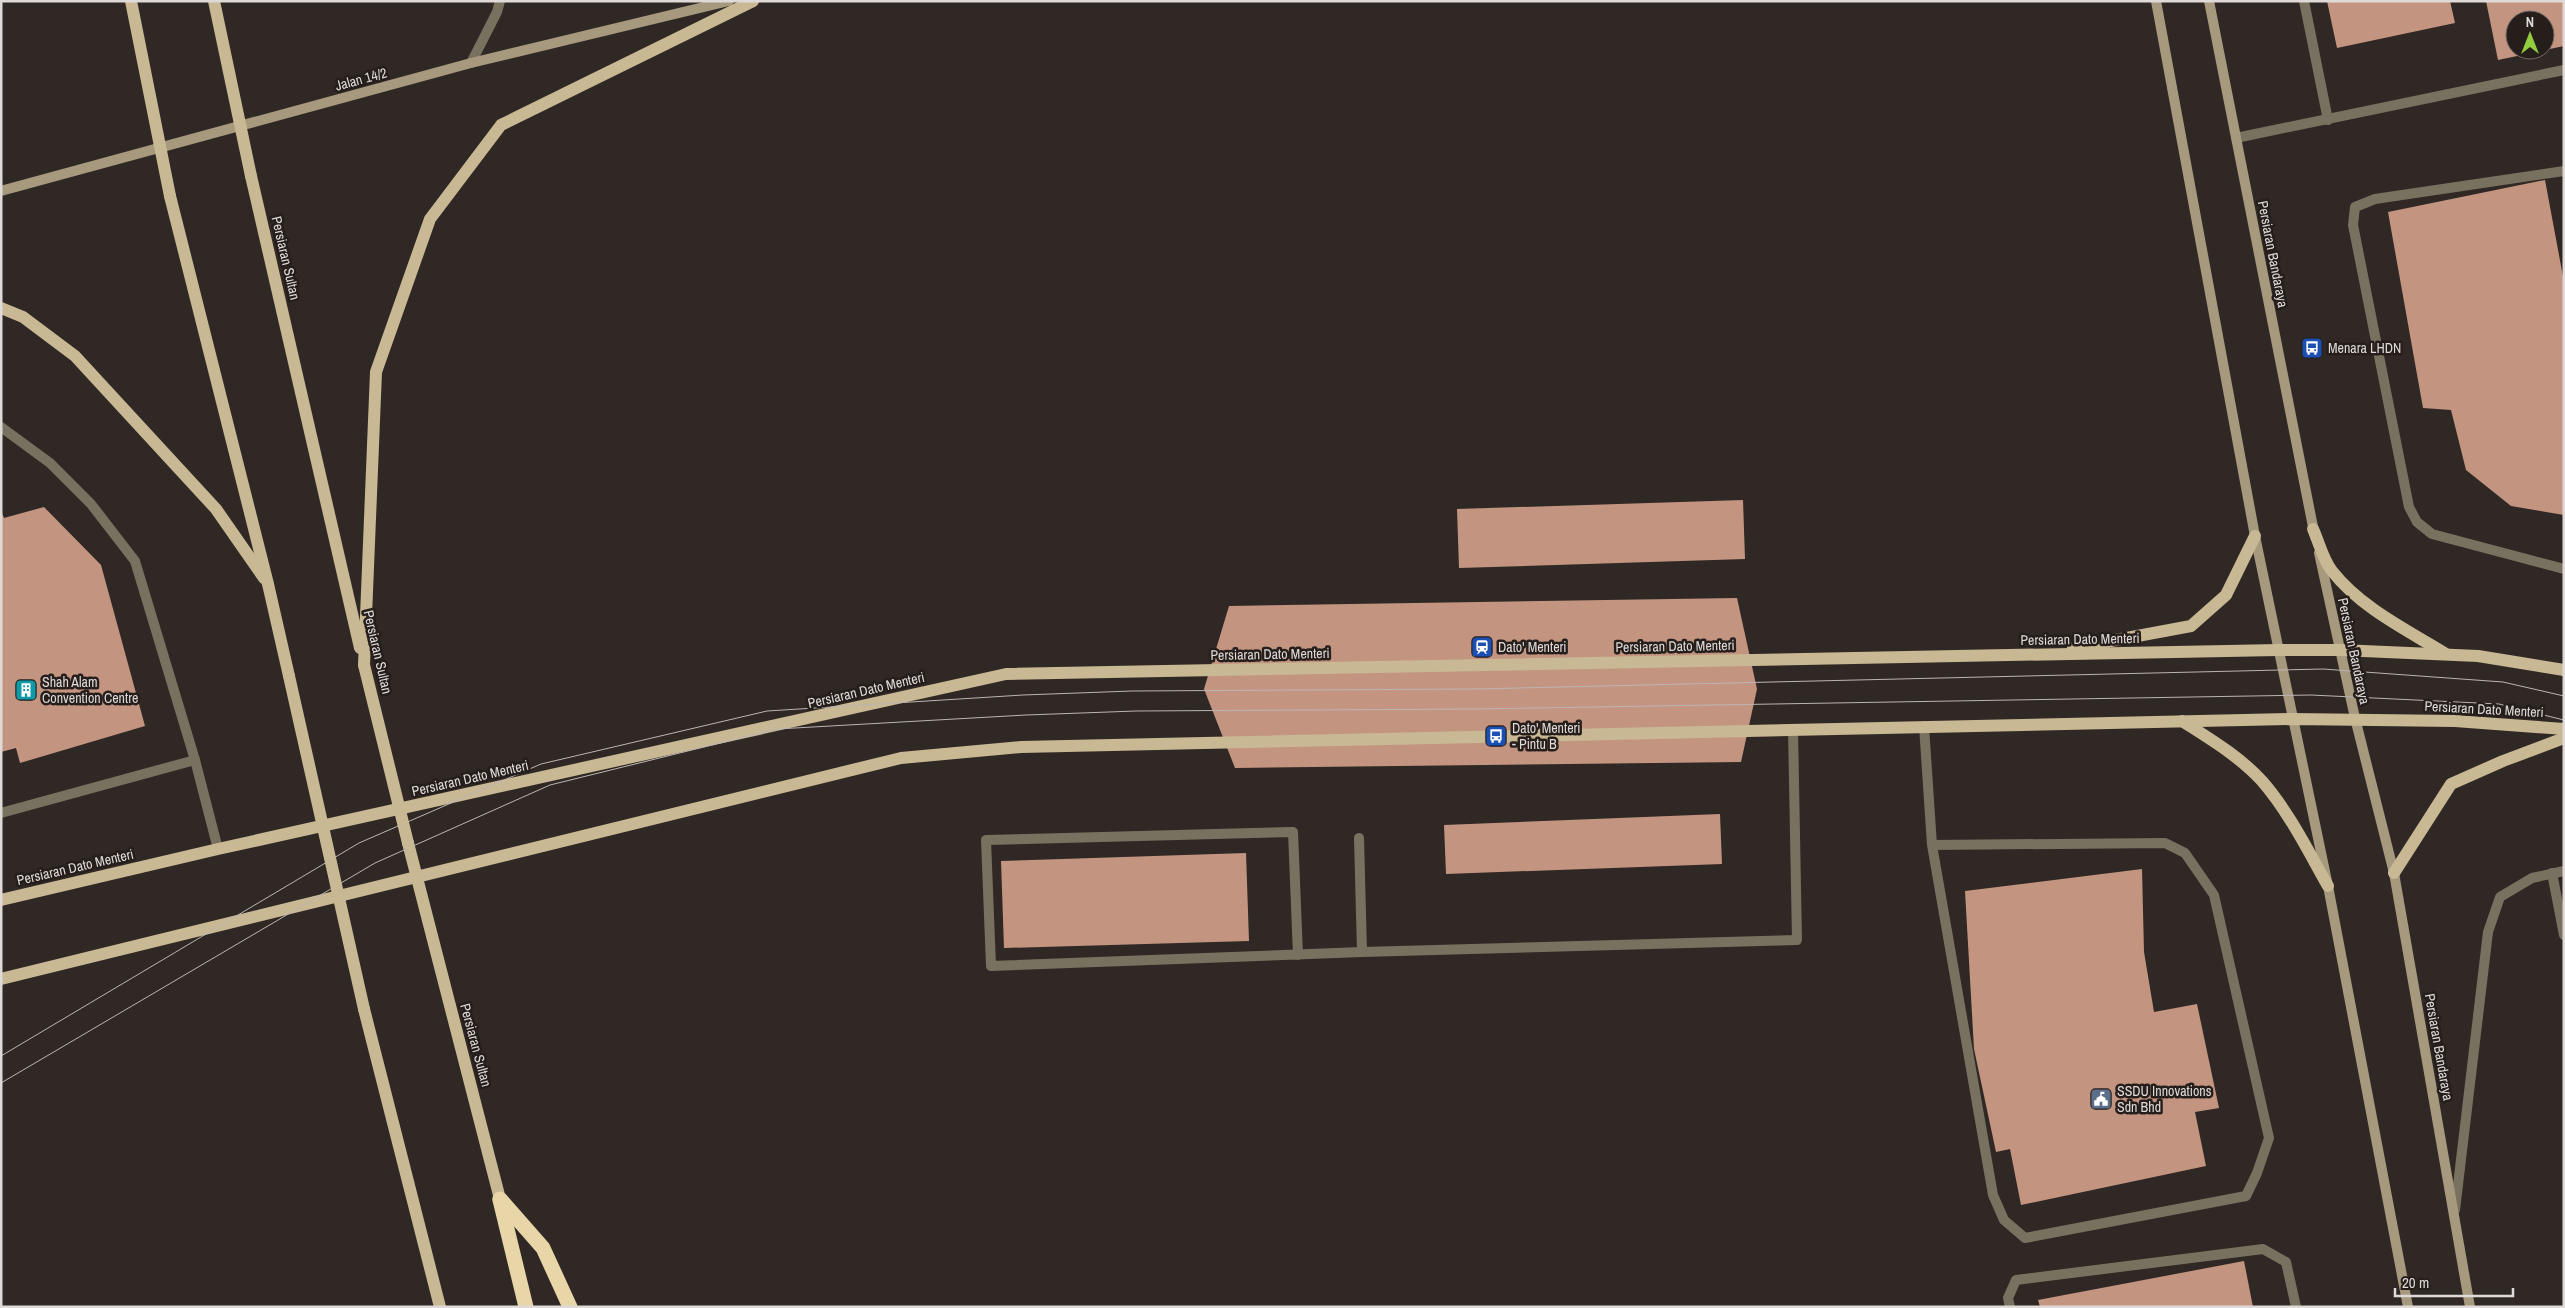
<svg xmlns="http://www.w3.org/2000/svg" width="2565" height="1308" font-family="'Archivo Narrow',sans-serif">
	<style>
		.building { fill: #c39581 }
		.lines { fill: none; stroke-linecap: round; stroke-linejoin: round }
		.service { stroke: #79715f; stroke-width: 10 }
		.secondary { stroke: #a6997d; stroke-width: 10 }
		.primary { stroke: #c8b893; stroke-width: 12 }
		.motorway { stroke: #e8d5a8; stroke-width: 15 }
		.tram { stroke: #bbb5b3; stroke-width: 1 }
		.primary-bridge { stroke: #c8b893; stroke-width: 12 }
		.labels { text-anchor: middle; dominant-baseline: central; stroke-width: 5; stroke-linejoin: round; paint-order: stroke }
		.street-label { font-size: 14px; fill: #dfdad8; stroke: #261e1b }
		.poi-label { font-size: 14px; fill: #dfdad8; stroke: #261e1b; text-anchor: start }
	</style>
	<rect width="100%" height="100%" fill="#302824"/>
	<!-- building -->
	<g class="building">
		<path d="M2327 1H2450L2455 23 2337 48Z"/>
		<path d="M2486 1H2564V46L2545 50V20H2515V50L2541 51 2498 60Z"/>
		<path d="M2545 180 2564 282V515L2511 506 2466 470 2451 410 2423 408 2388 212Z"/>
		<path d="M1743 500 1745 559 1459 568 1457 509Z"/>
		<path d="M44 507 101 565 145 726 20 763 16 748 1 752V511L4 518Z"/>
		<path d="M1737 598 1757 689 1741 762 1235 768 1204 689 1229 606Z"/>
		<path d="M1720 814 1722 864 1446 874 1444 825Z"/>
		<path d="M1246 853 1249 941 1004 948 1001 861Z"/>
		<path d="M2142 869 2144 952 2154 1012 2197 1004 2219 1108 2195 1112 2206 1166 2021 1205 2010 1149 1996 1152 1974 1049 1965 891Z"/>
		<path d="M2244 1261 2253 1307H2040L2038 1300Z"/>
	</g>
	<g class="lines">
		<!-- service -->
		<g class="service">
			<path d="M2304 1 2328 120"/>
			<path d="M471 63 497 12 500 1"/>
			<path d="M2236 138 2564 70"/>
			<path d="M2564 171 2375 199 2355 207 2353 225 2409 507 2417 522 2432 534 2564 569"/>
			<path d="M1 427 50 463 91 504 135 561 195 760 218 849"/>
			<path d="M1924 726 1932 845 1993 1195 2004 1220 2025 1238 2246 1196 2257 1173 2269 1138 2214 895 2185 853 2165 843 1932 845"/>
			<path d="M1 813 195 760"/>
			<path d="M1359 838 1362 952 1797 940 1793 729"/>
			<path d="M2552 873 2564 935"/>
			<path d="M1298 955 1293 832 986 840 991 966 1362 952"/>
			<path d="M2455 1210 2488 932 2500 897 2532 878 2564 871"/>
			<path d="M2010 1307 2008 1298 2016 1280 2263 1249 2286 1262 2296 1307"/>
		</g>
		<!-- secondary -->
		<g class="secondary">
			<path d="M2156 1 2255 536 2328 886 2408 1307"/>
			<path d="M2209 1 2315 537"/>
			<path d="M1 191 471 63 729 1"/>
			<path d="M2319 553 2355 718 2394 873 2470 1307"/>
		</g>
		<!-- primary -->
		<g class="primary">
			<path d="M251 176 360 648"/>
			<path d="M170 196 268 584 289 676"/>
			<path d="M1 308 23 317 75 356 216 509 264 578"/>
			<path d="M2313 529C2319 542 2323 560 2332 571 2361 608 2407 630 2446 654"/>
			<path d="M2073 648 2191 626 2226 595 2255 536"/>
			<path d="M364 665 376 372 430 219 501 125 753 1"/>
			<path d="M2182 721C2210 739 2239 756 2262 781 2289 812 2308 851 2328 886"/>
			<path d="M408 843 500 1199"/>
			<path d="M2394 873 2451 784 2503 761 2564 738"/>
			<path d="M1 900 218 849 1006 674 2278 650H2340L2478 656 2564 670"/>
			<path d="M1 979 901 758 1021 747 2292 719 2455 721 2564 729"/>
			<path d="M364 1009 440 1307"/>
		</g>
		<!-- motorway -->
		<g class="motorway">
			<path d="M500 1199 543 1248 570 1307"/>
			<path d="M500 1200 526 1307"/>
		</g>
		<!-- tram -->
		<g class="tram">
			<path d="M1 1056 359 843 541 764 767 711 1023 695 1132 691 1475 689 2323 669 2503 682 2564 696"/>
			<path d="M1 1083 375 863 550 785 777 729 1026 715 1136 711 1475 709 2311 695 2499 704 2564 720"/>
		</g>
		<!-- primary-bridge -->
		<g class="primary-bridge">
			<path d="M131 1 170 196"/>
			<path d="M214 1 251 176"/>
			<path d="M364 665 408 843"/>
			<path d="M289 676 364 1009"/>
		</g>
	</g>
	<!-- icons -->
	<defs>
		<g id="bus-square" transform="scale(1.125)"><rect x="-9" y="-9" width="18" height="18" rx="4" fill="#1a4fb4" stroke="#261e1b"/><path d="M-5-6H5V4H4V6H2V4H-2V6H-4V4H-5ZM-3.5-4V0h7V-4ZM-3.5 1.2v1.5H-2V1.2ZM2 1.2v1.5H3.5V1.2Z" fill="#fff"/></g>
		<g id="station-square" transform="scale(1.125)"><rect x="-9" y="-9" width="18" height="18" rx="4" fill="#1a4fb4" stroke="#261e1b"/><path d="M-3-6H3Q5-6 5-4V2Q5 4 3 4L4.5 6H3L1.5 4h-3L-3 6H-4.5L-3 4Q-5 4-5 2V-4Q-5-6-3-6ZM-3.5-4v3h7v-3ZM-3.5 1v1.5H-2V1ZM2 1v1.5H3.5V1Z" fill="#fff"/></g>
		<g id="building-square" transform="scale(1.125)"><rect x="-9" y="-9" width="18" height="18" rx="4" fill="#0f9aa8" stroke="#261e1b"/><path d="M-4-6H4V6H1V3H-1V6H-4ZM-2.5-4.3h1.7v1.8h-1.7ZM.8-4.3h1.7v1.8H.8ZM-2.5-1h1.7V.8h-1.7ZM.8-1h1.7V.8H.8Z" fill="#fff"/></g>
		<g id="civic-square" transform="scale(1.125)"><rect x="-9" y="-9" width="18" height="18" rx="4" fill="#5c6f8a" stroke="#261e1b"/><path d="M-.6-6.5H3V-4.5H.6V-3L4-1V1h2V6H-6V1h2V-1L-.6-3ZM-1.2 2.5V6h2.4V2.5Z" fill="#fff"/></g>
	</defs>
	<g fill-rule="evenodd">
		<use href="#bus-square" x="2312" y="348"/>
		<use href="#station-square" x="1482" y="647"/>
		<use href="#building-square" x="26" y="690"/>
		<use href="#bus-square" x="1496" y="736"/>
		<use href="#civic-square" x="2101" y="1099"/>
	</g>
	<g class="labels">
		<!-- street labels -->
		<g class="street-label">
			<text transform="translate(361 79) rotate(-15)">Jalan 14/2</text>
			<text transform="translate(2273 254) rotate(79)">Persiaran Bandaraya</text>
			<text transform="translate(286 258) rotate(77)">Persiaran Sultan</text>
			<text transform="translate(2080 639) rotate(-1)">Persiaran Dato Menteri</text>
			<text transform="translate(1675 646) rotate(-1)">Persiaran Dato Menteri</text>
			<text transform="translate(2354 651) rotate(78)">Persiaran Bandaraya</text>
			<text transform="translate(378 652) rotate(77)">Persiaran Sultan</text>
			<text transform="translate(1270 654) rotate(-1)">Persiaran Dato Menteri</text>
			<text transform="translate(866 690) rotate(-13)">Persiaran Dato Menteri</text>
			<text transform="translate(2484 709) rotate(3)">Persiaran Dato Menteri</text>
			<text transform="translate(470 778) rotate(-13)">Persiaran Dato Menteri</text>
			<text transform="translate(75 867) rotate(-13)">Persiaran Dato Menteri</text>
			<text transform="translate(476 1045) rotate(75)">Persiaran Sultan</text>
			<text transform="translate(2439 1047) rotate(80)">Persiaran Bandaraya</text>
		</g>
		<!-- poi labels -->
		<g class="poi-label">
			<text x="2328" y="348">Menara LHDN</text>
			<text x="1498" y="647">Dato' Menteri</text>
			<text x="42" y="682">Shah Alam<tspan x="42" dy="16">Convention Centre</tspan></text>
			<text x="1512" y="728">Dato' Menteri<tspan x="1512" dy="16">- Pintu B</tspan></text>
			<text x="2117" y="1091">SSDU Innovations<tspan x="2117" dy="16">Sdn Bhd</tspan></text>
		</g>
	</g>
	<!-- border -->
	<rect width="2565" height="1308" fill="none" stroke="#dfdad8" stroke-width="5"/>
	<!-- north arrow -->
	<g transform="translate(2530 35)"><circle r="24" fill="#261e1b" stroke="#706967"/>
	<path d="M0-4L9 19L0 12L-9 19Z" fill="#91cd3f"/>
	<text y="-8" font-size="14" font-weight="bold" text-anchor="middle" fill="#dfdad8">N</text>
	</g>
	<!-- scale -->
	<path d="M2395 1288v8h118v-8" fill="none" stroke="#dfdad8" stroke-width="2.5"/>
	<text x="2402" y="1288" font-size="15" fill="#dfdad8" stroke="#261e1b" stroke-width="4" paint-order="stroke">20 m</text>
</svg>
